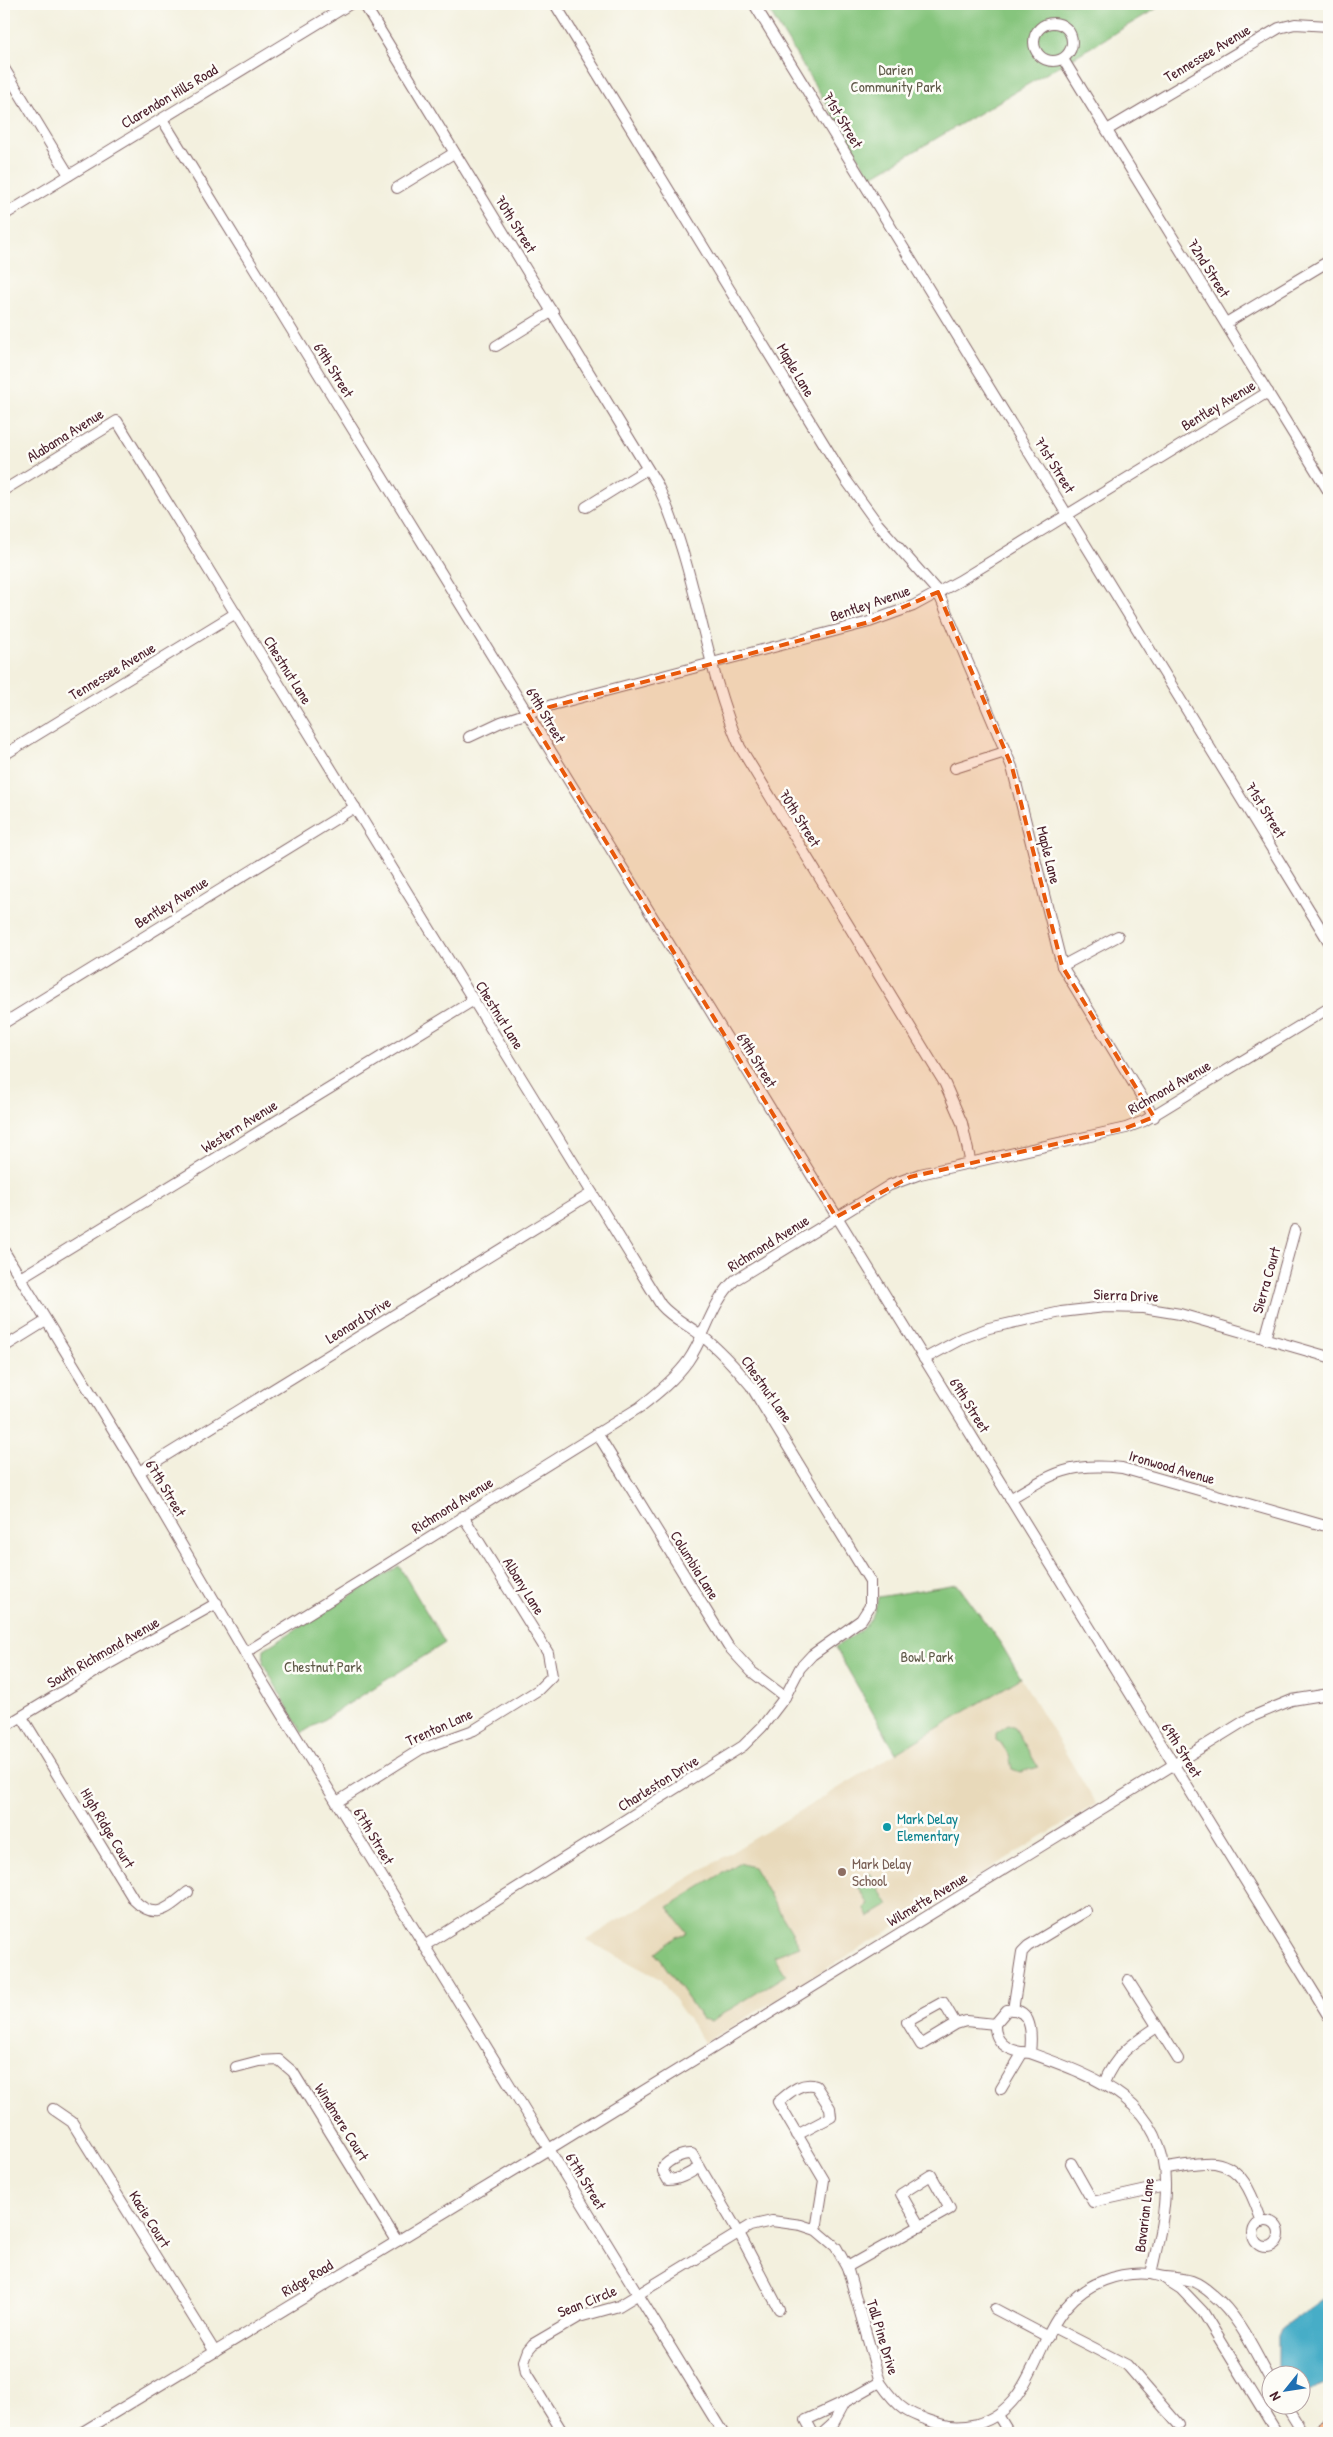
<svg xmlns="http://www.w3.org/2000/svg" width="1333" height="2437" font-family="'Patrick Hand',sans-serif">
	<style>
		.built { fill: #e8d9ba }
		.green { fill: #86c57d; stroke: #687254 }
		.water { fill: #47adc7; stroke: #486679 }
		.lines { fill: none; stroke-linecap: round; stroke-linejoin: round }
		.minor-casing { stroke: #85686a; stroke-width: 12 }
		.major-casing { stroke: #85686a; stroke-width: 16 }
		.minor { stroke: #fff; stroke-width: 10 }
		.major { stroke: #fbbb8c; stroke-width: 14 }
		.marked { fill: #e8590c; fill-opacity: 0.2; stroke: #e8590c; stroke-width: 4; stroke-dasharray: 10 6; stroke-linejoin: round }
		.culture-dot { fill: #0f9aa8; stroke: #fdfcf7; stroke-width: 2 }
		.education-dot { fill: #8d6e63; stroke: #fdfcf7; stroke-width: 2 }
		.labels { text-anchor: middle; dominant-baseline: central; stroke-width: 5; stroke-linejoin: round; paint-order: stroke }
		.street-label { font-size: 15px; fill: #4a1f2b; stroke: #fdfcf7 }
		.park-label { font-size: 15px; fill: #5f5948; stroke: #fdfcf7 }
		.culture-label { font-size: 15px; fill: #0d838f; stroke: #fdfcf7; text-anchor: start }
		.education-label { font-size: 15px; fill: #785e54; stroke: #fdfcf7; text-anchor: start }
	</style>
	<rect width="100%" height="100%" fill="#fdfcf7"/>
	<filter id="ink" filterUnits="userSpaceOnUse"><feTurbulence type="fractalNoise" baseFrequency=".02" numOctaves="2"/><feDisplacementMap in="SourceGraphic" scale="10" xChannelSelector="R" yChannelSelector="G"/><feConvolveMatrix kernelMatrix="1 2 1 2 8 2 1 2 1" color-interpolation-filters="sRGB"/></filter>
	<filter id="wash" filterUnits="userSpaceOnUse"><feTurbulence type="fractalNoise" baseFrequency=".0096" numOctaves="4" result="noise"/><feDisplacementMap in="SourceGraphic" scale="20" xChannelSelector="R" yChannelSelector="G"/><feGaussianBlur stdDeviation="1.12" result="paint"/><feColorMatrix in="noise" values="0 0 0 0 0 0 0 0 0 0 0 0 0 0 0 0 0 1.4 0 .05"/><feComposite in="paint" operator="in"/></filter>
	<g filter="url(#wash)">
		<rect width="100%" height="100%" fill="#f3f0de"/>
		<!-- built -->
		<path class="built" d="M1021 1678 1096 1804 705 2043 660 1979 586 1940Z"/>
		<!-- green -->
		<g class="green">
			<path d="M765 4H1164L871 177Z"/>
			<path d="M399 1566 445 1643 302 1733 263 1663 264 1649Z"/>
			<path d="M957 1584 1001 1644 1021 1678 896 1753 835 1647C859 1632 873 1627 878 1597Z"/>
			<path d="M1008 1725 1015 1728 1038 1767 1020 1772 1012 1769 1009 1755 1002 1745 996 1740V1733Z"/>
			<path d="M739 1863 753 1867 800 1946 774 1956 786 1975 711 2021 702 2019 656 1953 676 1937 687 1933 668 1907Z"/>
			<path d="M870 1873 889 1905 869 1917 864 1908 869 1905 855 1882Z"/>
		</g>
		<!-- water -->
		<path class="water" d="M1329 2294V2380L1312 2390 1301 2394 1300 2374H1278V2336L1281 2329Z"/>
	</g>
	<g filter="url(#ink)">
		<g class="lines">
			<!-- minor casing -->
			<g class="minor-casing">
				<g id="minor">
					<path d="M364 4 657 484C697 567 703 663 740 747L945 1084 962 1123 971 1164"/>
					<path d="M555 4 846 480 877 523 938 592 1012 767 1062 966 1154 1117"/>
					<path d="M754 4 1329 942"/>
					<circle cx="1053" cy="42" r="19"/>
					<path d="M1063 59 1329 492"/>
					<path d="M4 68 69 175"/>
					<path d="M162 119 1329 2017"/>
					<path d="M1107 130 1279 28 1295 24 1329 26"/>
					<path d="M397 188 454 153"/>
					<path d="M4 215 350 4"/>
					<path d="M1226 323 1329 261"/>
					<path d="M496 346 553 311"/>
					<path d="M4 490 117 421 661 1305C672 1318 688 1325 702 1336 720 1350 736 1368 751 1386L870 1581V1606L861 1620 812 1655 800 1668 785 1697 762 1727 743 1746 424 1946"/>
					<path d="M586 507 647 469"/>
					<path d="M469 737 501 722 552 705 869 622 913 606 959 581 1268 392"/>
					<path d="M4 755 236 613"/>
					<path d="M955 768 1005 752"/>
					<path d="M1062 966 1118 936"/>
					<path d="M4 1023 355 807"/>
					<path d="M4 1251 139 1472 245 1653 723 2433"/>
					<path d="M20 1278 474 1000"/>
					<path d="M1265 1339 1295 1230"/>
					<path d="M4 1347 46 1321"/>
					<path d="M924 1359 963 1338 989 1328 1061 1312 1105 1307 1143 1308 1180 1314 1329 1357"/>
					<path d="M597 1433 728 1646 752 1672 785 1697"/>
					<path d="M139 1472 592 1193"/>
					<path d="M1010 1499C1053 1473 1070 1462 1122 1468L1329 1527"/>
					<path d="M245 1653 640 1407C658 1393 675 1379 688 1361 706 1335 711 1303 735 1280L890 1185 920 1174 1126 1128 1144 1121 1329 1008"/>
					<path d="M22 1717 134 1900C156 1922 168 1908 188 1892"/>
					<path d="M4 1727 105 1666 217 1603"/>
					<path d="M337 1802 421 1749 474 1730 538 1690 552 1676 548 1653 463 1516"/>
					<path d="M1128 1980 1178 2059"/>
					<path d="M1013 2010 1022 1952 1028 1946 1086 1911"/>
					<path d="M956 2024 943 2002 907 2022 921 2045 956 2024 966 2021 995 2024"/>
					<path d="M1030 2053C1012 2052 994 2045 995 2024L1007 2010C1033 2007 1032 2035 1030 2053 1097 2077 1167 2102 1165 2187 1165 2216 1157 2246 1151 2274"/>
					<path d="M236 2067 259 2061 279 2060 293 2072 397 2241"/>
					<path d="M1104 2083C1115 2055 1133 2043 1157 2027"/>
					<path d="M1001 2089 1023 2052"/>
					<path d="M53 2109 72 2122 215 2352"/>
					<path d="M797 2135 831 2117 830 2108 816 2086C801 2081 789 2093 778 2102L824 2180 816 2230"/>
					<path d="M1071 2163 1093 2202 1165 2186"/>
					<path d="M700 2167C690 2173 680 2180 668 2180L663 2171V2167C669 2160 682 2153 692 2154L739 2233 779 2309"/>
					<path d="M1164 2168C1179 2167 1201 2161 1215 2163 1245 2168 1253 2198 1262 2222"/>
					<circle cx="1266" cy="2234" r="13"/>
					<path d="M847 2267 950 2209 931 2175 901 2194 920 2227"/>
					<path d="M1164 2278 1181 2289 1203 2312 1277 2433"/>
					<path d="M995 2309 1048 2337"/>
					<path d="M1053 2327 1127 2365 1178 2424"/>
					<path d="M1285 2404 1303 2433"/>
					<path d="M998 2415 1009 2433"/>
					<path d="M81 2433 549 2149 1251 1717 1292 1700 1329 1694"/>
					<path d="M563 2433 526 2373 524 2361 528 2350 533 2344 579 2317 619 2306 750 2226 772 2221 801 2225 816 2230 836 2247 847 2267 880 2382C899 2410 908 2414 940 2424 952 2428 964 2427 977 2424 1032 2408 1033 2346 1066 2307 1086 2283 1119 2271 1151 2274 1156 2275 1160 2277 1165 2277 1188 2279 1195 2279 1213 2295 1239 2316 1254 2351 1270 2379"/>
					<path d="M813 2433 806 2420 845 2402 880 2382"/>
					<path d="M823 2433 833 2424 845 2402"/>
				</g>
			</g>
			<!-- major casing -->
			<g class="major-casing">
				<path id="major" d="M1318 2433 1329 2426"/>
			</g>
			<!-- minor -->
			<use href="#minor" class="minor"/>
			<!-- major -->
			<use href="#major" class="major"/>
		</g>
	</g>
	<!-- marked area -->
	<path class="marked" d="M938 592 1012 767 1062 966 1154 1117 1126 1128 910 1177 836 1217 527 713 869 622Z"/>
	<!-- markers -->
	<circle class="culture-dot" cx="887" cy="1827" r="5"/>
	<circle class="education-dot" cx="842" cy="1872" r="5"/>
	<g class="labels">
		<!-- street labels -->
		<g class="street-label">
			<text transform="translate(1207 53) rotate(-31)">Tennessee Avenue</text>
			<text transform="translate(169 96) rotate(-31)">Clarendon Hills Road</text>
			<text transform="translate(843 120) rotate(59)">71st Street</text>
			<text transform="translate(516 224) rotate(58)">70th Street</text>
			<text transform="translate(1209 268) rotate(58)">72nd Street</text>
			<text transform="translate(334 370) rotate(58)">69th Street</text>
			<text transform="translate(796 370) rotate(59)">Maple Lane</text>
			<text transform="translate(1218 405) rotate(-31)">Bentley Avenue</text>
			<text transform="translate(65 435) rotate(-32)">Alabama Avenue</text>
			<text transform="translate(1055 465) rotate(58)">71st Street</text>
			<text transform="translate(870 603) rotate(-19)">Bentley Avenue</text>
			<text transform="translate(288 670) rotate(58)">Chestnut Lane</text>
			<text transform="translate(112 671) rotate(-31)">Tennessee Avenue</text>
			<text transform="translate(546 715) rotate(59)">69th Street</text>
			<text transform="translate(1266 810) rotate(58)">71st Street</text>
			<text transform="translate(800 818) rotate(58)">70th Street</text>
			<text transform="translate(1049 855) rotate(76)">Maple Lane</text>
			<text transform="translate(171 902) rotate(-32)">Bentley Avenue</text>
			<text transform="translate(500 1015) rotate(58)">Chestnut Lane</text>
			<text transform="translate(757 1060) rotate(58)">69th Street</text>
			<text transform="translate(1169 1087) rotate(-30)">Richmond Avenue</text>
			<text transform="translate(239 1126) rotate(-32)">Western Avenue</text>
			<text transform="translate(768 1243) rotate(-32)">Richmond Avenue</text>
			<text transform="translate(1266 1280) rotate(-74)">Sierra Court</text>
			<text transform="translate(1126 1295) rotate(2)">Sierra Drive</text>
			<text transform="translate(358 1320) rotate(-32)">Leonard Drive</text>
			<text transform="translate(767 1389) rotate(55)">Chestnut Lane</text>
			<text transform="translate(970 1405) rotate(58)">69th Street</text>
			<text transform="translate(1172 1467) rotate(16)">Ironwood Avenue</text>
			<text transform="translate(166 1488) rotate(59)">67th Street</text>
			<text transform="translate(452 1505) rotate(-32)">Richmond Avenue</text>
			<text transform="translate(695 1565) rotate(58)">Columbia Lane</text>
			<text transform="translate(524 1586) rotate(58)">Albany Lane</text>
			<text transform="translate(103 1652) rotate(-30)">South Richmond Avenue</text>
			<text transform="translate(439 1727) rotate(-24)">Trenton Lane</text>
			<text transform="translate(1182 1750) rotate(58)">69th Street</text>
			<text transform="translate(658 1783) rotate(-32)">Charleston Drive</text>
			<text transform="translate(108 1828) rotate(59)">High Ridge Court</text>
			<text transform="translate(374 1836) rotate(59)">67th Street</text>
			<text transform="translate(927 1899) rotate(-31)">Wilmette Avenue</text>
			<text transform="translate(342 2122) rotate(58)">Windmere Court</text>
			<text transform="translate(586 2181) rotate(59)">67th Street</text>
			<text transform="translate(1144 2215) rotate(-83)">Bavarian Lane</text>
			<text transform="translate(150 2219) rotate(58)">Kacie Court</text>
			<text transform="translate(307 2278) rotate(-31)">Ridge Road</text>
			<text transform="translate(587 2301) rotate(-22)">Sean Circle</text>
			<text transform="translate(883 2337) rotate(73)">Tall Pine Drive</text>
		</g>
		<!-- park labels -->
		<g class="park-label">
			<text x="896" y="69">Darien<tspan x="896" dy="17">Community Park</tspan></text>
			<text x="927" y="1656">Bowl Park</text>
			<text x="323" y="1666">Chestnut Park</text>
		</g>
		<!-- culture labels -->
		<g class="culture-label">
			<text x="897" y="1818">Mark DeLay<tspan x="897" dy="17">Elementary</tspan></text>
		</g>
		<!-- education labels -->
		<g class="education-label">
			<text x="852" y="1863">Mark Delay<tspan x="852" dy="17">School</tspan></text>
		</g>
	</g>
	<!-- margin -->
	<rect width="1333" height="2437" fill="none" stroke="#fdfcf7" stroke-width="20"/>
	<!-- north arrow -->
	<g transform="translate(1286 2390) rotate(240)"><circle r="24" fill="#fdfcf7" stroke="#b5a4a5"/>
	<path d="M0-4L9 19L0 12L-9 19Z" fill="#1f6fb2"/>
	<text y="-8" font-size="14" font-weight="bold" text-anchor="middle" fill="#4a1f2b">N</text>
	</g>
</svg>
